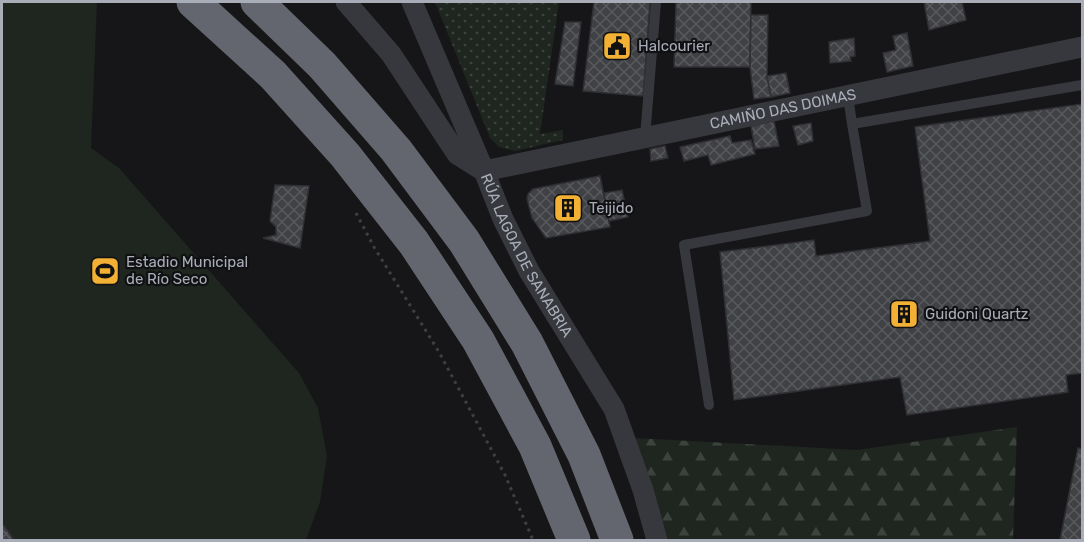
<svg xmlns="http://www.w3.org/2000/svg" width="1084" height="542" font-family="Rubik,sans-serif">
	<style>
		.grass { fill: url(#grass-dots) }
		.forest { fill: url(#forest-firs) }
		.pitch { fill: #1e261f }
		.building { fill: url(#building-cross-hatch); stroke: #303034; stroke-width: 1.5 }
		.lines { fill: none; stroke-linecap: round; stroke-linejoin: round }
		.path { stroke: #3d3f44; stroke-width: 3; stroke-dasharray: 3 4.5; stroke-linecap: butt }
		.lane { stroke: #37383d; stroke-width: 10 }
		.street { stroke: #37383d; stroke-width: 21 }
		.highway { stroke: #63666e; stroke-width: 33 }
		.labels { text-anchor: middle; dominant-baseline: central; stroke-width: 4.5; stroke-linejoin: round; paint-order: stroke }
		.poi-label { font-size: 15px; fill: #a8adb8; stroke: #111113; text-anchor: start }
		.street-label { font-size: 15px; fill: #a8adb8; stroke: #111113 }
	</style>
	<defs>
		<pattern id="grass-dots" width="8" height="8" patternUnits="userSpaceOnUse" patternTransform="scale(1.5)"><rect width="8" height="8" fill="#1e261f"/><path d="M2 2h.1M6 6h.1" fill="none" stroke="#3c433d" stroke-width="1.8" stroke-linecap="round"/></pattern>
		<pattern id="forest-firs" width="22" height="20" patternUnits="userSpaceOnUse" patternTransform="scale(1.5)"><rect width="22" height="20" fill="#1e261f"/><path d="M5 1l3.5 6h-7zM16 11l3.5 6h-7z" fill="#3c433d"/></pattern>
		<pattern id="building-cross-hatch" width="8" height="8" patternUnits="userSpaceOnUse" patternTransform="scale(1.5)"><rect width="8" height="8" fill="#404145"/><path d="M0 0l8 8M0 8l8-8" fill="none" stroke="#595a5e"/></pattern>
	</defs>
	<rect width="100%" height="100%" fill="#161618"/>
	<!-- grass -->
	<path class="grass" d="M435 2H559L540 134 563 130V140L515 151 499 147 490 138Z"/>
	<!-- forest -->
	<path class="forest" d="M1017 427 1013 540H668L635 438 857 450Z"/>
	<!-- pitch -->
	<path class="pitch" d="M2 2H97L91 148 119 168 299 373 318 408 327 456 320 502 306 540H2Z"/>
	<!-- building -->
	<g class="building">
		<path d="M594 2H650L643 96 583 91Z"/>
		<path d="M676 2H751L750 67H674Z"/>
		<path d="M924 2H962L966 20 929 30Z"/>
		<path d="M751 15H768L767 76 771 97 754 99 750 67Z"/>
		<path d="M565 22H581L573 86 555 84Z"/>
		<path d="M907 33 913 66 887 72 883 53 896 50 893 36Z"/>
		<path d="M854 38 855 56 850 57 851 61 830 63 829 42Z"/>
		<path d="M786 73 790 93 771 97 767 76Z"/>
		<path d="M1082 104V373L1066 375 1068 392 907 415 900 377 734 400 720 252 814 240 816 256 930 241 915 127Z"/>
		<path d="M774 121 779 146 755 149 751 126Z"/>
		<path d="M811 123 813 141 798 145 793 126Z"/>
		<path d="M730 136 732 143 751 140 755 154 711 165 708 155 684 161 680 147Z"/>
		<path d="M665 146 668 158 651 161 650 149Z"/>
		<path d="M600 176 610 227 546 238 532 218 527 199 528 194 533 189Z"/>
		<path d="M275 185 309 186 300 248 263 238 276 235V227L270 221Z"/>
		<path d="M622 190 628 217 609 221 604 193Z"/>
		<path d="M1078 448 1082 449V540H1060Z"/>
		<path d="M2 523 13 538 10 540H2Z"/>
	</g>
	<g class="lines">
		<!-- path -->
		<path class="path" d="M356 213 374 247 439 352 505 475 533 540"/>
		<!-- lane -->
		<g class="lane">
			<path d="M848 96 852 124 1082 85"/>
			<path d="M645 137 656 2"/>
			<path d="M709 405 684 245 867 211 852 124"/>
		</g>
		<!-- street -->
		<g class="street">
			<path id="s1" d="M346 2 391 54 457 154 484 171 503 219 529 271 614 409 643 490 657 540"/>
			<path id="s2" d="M412 2 484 171 1082 47"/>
		</g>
		<!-- highway -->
		<g class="highway">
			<path d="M193 2 273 75 345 155 414 243 478 340 535 446 574 540"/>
			<path d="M257 2 322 65 396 150 464 241 527 343 584 455 617 540"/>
		</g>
	</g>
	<!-- icons -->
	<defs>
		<g id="civic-square" transform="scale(1.5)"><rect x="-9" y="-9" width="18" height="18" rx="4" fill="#f2b134" stroke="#111113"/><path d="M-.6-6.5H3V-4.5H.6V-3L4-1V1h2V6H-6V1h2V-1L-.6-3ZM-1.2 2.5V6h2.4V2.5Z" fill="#111"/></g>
		<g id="building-square" transform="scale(1.5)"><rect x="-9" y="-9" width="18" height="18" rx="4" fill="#f2b134" stroke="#111113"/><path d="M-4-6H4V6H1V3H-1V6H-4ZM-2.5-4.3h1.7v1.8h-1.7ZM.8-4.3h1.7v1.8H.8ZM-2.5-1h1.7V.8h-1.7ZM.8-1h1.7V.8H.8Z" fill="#111"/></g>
		<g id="stadium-square" transform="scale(1.5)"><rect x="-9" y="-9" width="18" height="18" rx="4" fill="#f2b134" stroke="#111113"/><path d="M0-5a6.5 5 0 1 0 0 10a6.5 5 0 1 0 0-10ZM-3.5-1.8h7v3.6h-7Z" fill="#111"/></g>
	</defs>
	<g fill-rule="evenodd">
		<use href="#civic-square" x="617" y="46"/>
		<use href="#building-square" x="568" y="208"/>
		<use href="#stadium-square" x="105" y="271"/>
		<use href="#building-square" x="904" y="314"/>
	</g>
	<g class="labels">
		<!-- poi labels -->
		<g class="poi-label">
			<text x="638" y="46">Halcourier</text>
			<text x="589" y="208">Teijido</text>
			<text x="126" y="262">Estadio Municipal<tspan x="126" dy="17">de Río Seco</tspan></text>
			<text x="925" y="314">Guidoni Quartz</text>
		</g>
		<!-- street labels -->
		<g class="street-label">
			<text stroke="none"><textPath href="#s2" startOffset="489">CAMIÑO DAS DOIMAS</textPath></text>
			<text stroke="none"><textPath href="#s1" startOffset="315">RÚA LAGOA DE SANABRIA</textPath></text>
		</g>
	</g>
	<!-- border -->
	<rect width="1084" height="542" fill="none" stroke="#a8adb8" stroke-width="6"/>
</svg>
